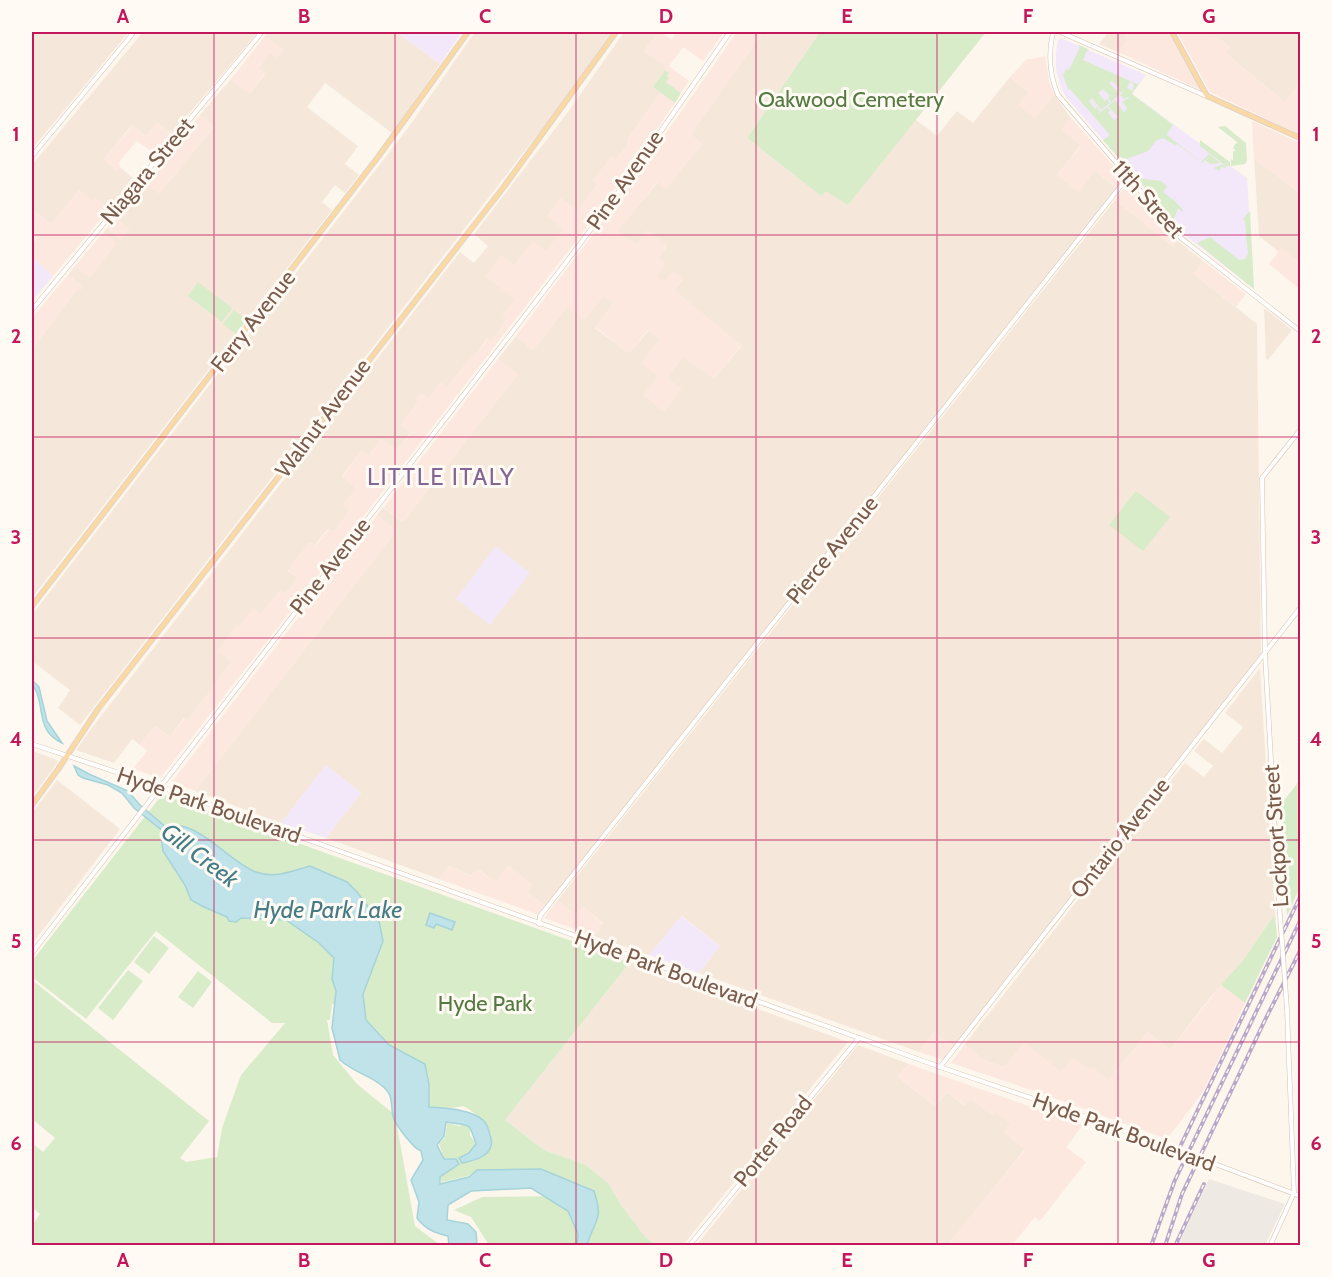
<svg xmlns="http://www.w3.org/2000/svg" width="1332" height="1277" font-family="Cabin,sans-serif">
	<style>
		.residential { fill: #f5e8da }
		.commercial { fill: #fde8e0 }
		.industrial { fill: #efe9e4 }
		.education { fill: #f3e8fa }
		.green { fill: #d8ecc9; fill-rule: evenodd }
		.water { fill: #bfe3e8; stroke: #a5d3da; stroke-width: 1.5 }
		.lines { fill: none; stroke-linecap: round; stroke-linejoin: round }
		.secondary-casing { stroke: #d6c0b0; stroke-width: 5 }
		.primary-casing { stroke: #dad1cd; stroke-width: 6 }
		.secondary { stroke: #fff; stroke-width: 4 }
		.primary { stroke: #fbd9a5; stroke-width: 4.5 }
		.rail-casing { stroke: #b9a8c9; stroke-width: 4 }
		.rail { stroke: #fffaf3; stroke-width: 1.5; stroke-dasharray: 4.5; stroke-linecap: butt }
		.secondary-bridge-casing { stroke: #d6c0b0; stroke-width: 5; stroke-linecap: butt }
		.secondary-bridge { stroke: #fff; stroke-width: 4 }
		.grid { fill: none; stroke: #c2185b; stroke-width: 1.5; stroke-opacity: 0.55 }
		.labels { text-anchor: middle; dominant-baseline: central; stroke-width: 6; stroke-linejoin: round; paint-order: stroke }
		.park-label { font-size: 22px; fill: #537a41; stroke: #fffaf3 }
		.street-label { font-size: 22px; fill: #7a5c4d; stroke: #fffaf3 }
		.neighbourhood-label { font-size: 24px; letter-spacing: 1.5px; fill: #846695; stroke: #fffaf3 }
		.water-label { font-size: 24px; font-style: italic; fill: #437c86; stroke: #fffaf3 }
		.neatline { fill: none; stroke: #c2185b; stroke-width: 2 }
		.grid-label { font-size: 20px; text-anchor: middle; font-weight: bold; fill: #c2185b }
	</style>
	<rect width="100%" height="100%" fill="#fdf6ec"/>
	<!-- residential -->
	<g class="residential">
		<path d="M32 32H129L32 149Z"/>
		<path d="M143 32H258L172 134 157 123 146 136 132 125 104 159 117 171 120 167 134 179 109 209 96 199 93 202 79 190 51 225 32 209V165Z"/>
		<path d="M268 32H397L440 64 392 133 325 83 307 107 358 146 345 164 359 175 345 193 335 185 322 202 332 210 32 598V349L77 289 83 287 68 275 75 266 90 277 116 243 103 233 107 228 121 239 129 229 115 217 144 183 159 193 214 127 200 115 231 79 250 93 265 74 258 68 270 52 283 50 265 36Z"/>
		<path d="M475 32H612L558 108 80 725 58 708 70 690 32 661V615L408 128Z"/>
		<path d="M624 32H659L644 51 667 67 653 87 661 92 629 137 627 145 615 160 611 157 594 181 598 184 578 211 560 198 564 229 546 252 514 266 501 256 515 299 503 315 507 319 491 342 487 339 473 358 471 357 448 387 429 399 421 393 419 401 401 425 411 432 397 450 368 456 361 451 342 476 356 488 350 510 334 532 328 529 314 546 310 542 288 571 298 578 188 720 184 718 170 737 155 726 140 745 132 739 114 763 76 750 91 729 460 252 474 263 488 246 474 234 568 112Z"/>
		<path d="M763 32H820L747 138 821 196 826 190 848 205 915 119 937 136 957 111 973 123 1010 77 1029 92 1035 117 1054 94 1071 118 1062 130 1081 145 1057 175 1095 171 1117 188 546 907 527 892 532 884 495 882 478 869 472 876 449 866 439 879 326 838 361 793 326 765 281 823 195 791 396 531 377 515 383 507 403 522 517 375 498 359 516 336 533 350 567 307 604 296 613 303 595 328 629 353 649 330 660 339 642 363 681 389 667 378 683 356 714 379 741 346 674 290 683 279 664 282 656 276 658 257 667 246 636 245 617 231 658 182 666 188 702 144 690 135Z"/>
		<path d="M1109 32H1129L1125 36 1128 39 1118 52 1099 44Z"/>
		<path d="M1209 32H1300V83L1286 103 1225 53 1230 47Z"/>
		<path d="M1254 158 1300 193V263L1281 249 1279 252 1259 236Z"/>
		<path d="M1115 200 1172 246 1177 240 1203 261 1194 274 1257 324 1261 655 954 1047 934 1032 919 1052 699 973 720 946 682 916 649 955 594 936 603 923 583 907 576 915 557 901Z"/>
		<path d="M1264 308 1292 330 1268 360 1266 359Z"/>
		<path d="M1260 668 1275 914 1244 959 1209 999 1170 1050 1148 1032 1108 1081 1093 1068 1090 1071 1061 1072 1024 1043 1004 1067 978 1058 979 1056 965 1044 1185 763 1204 777 1213 766 1194 751 1204 739 1222 753 1243 727 1225 713Z"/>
		<path d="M33 751 57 760 58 762 32 797Z"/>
		<path d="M57 780 120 829 32 944V813Z"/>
		<path d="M630 962 848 1042 683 1245H657L646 1238 619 1202 609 1184 586 1165 544 1150 505 1120Z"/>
		<path d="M858 1045 909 1064 898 1077 935 1106 947 1092 964 1105 970 1098 992 1115 995 1112 1011 1123 1004 1132 1025 1149 948 1245 696 1246Z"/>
	</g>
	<!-- commercial -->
	<g class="commercial">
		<path d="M659 32 672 39 677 32H724L703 61 683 47 669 66 689 81 681 93 666 82 668 73 665 70 666 67 644 51Z"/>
		<path d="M737 32H763L691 134 702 144 666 189 657 182 618 231 636 245 647 230 667 245 658 257 666 264 657 276 664 282 673 271 683 278 674 290 741 345 714 379 683 357 667 378 682 389 664 412 643 395 658 376 642 363 660 339 648 330 629 353 595 327 613 303 604 296 585 320 567 307 533 350 516 336 620 199Z"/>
		<path d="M1129 32H1168L1201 90 1118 52 1128 39 1125 37Z"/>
		<path d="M1177 32H1209L1230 47 1225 53 1285 102 1300 83V135L1210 92Z"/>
		<path d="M265 36 284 50 277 58 270 53 258 67 265 73 250 93 231 79Z"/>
		<path d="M1045 56 1049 81 1054 94 1035 118 1018 105 1029 92 1010 77 1026 60Z"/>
		<path d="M661 92 675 103 606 202 282 622 161 777 160 778 133 769 147 751 140 745 155 726 170 737 185 718 188 720 231 662 218 651 237 624 239 626 253 608 261 614 280 590 286 594 297 578 288 570 309 542 315 546 329 529 334 532 350 510 343 505 356 488 342 477 361 451 368 456 381 438 397 450 411 433 401 425 418 401 416 399 421 393 429 398 441 382 448 387 471 356 473 358 488 339 491 341 507 320 502 315 515 299 485 276 501 256 514 265 533 241 546 251 563 229 547 216 560 198 578 210 598 184 593 180 611 157 615 160 627 145 629 137Z"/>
		<path d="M200 115 214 126 175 176 173 175 159 194 144 183Z"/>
		<path d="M1071 118 1124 178 1117 188 1095 171 1079 192 1057 175 1081 146 1061 129Z"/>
		<path d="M1252 121 1300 143V193L1254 158Z"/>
		<path d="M157 123 172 134 155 154 137 141 119 162 120 167 117 171 104 159 133 125 146 136Z"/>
		<path d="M1128 183 1177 240 1173 247 1115 200Z"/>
		<path d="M79 190 93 201 96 198 109 209 53 276 32 257V245L37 238 32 234V209L51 224Z"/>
		<path d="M115 217 130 229 121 240 107 228Z"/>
		<path d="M103 233 117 243 90 277 75 266Z"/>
		<path d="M1281 248 1300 263V284L1298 288 1269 264Z"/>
		<path d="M1203 261 1246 294 1236 307 1194 274Z"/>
		<path d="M68 275 83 287 80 291 77 289 32 349V318Z"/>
		<path d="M498 359 518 374 403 522 384 507Z"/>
		<path d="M377 515 397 530 195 791 172 782Z"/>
		<path d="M508 865 532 884 527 892 546 907 539 915 439 879 449 866 471 876 477 869 495 882Z"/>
		<path d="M557 901 576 915 583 907 603 924 594 936 544 918Z"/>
		<path d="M1221 985 1245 1003 1203 1092 1167 1139 1043 1094 951 1063 965 1044 980 1056 978 1058 1004 1067 1024 1042 1061 1072 1073 1057 1090 1070 1093 1067 1108 1080 1148 1032 1170 1050Z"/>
		<path d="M934 1032 954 1047 943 1060 919 1052Z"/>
		<path d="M909 1064 1083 1125 1066 1147 1086 1162 1040 1221 1035 1217 1012 1245H947L1025 1150 1004 1132 1010 1123 995 1112 992 1115 971 1099 965 1105 947 1092 935 1106 898 1077Z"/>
	</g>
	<!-- industrial -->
	<path class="industrial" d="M1209 1179 1285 1204 1265 1245H1178Z"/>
	<!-- education -->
	<g class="education">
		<path d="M397 32H462L440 64Z"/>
		<path d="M1061 38 1146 75 1132 94 1247 178 1254 289 1186 236 1066 97 1060 85 1056 69V52L1058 41Z"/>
		<path d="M32 257 53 276 32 301Z"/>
		<path d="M496 546 530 573 490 625 456 599Z"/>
		<path d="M326 765 361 793 326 838 281 823Z"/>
		<path d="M681 916 720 946 699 973 649 955Z"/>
	</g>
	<!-- green -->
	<g class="green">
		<path d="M820 32H986L848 205 826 191 821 196 747 138Z"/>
		<path d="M1077 44 1088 49 1083 60 1137 84 1139 82 1135 90 1133 89 1134 84 1130 82 1127 88 1134 91 1132 94 1173 125 1166 136 1167 135 1201 162 1209 154 1220 163 1210 164 1206 161 1209 157 1202 163 1177 144 1175 145 1163 138 1156 141 1148 151 1121 161 1103 140 1110 135 1070 89H1068L1063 75 1066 69 1069 70 1080 47ZM1112 81 1119 88 1118 90 1120 93 1124 91 1120 95 1124 99 1128 97 1129 98 1122 102 1127 108 1124 112 1115 100 1108 106 1118 117 1114 120 1108 113 1110 110 1107 107 1098 114 1100 111 1097 107 1095 109 1089 101 1092 98 1101 110 1110 103 1107 99 1105 101 1098 93 1103 89 1110 96 1108 98 1111 102 1120 94 1109 83Z"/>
		<path d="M665 70 669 73 667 76 669 78 666 82 681 93 675 103 653 87Z"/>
		<path d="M1225 126 1246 143 1247 161 1245 164 1231 166V159L1233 160V151H1236L1233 148 1235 144 1238 143 1218 127Z"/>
		<path d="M1200 140 1230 162V166H1226V169L1222 166 1219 171 1214 168 1223 164 1226 166 1200 146Z"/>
		<path d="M1137 178 1161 181 1167 186 1163 192 1173 200 1179 194 1174 200 1183 210 1182 212 1178 208 1173 221Z"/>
		<path d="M1250 211 1254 288V289L1197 243 1210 237 1239 260 1245 259 1248 254 1245 222 1243 219Z"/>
		<path d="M198 282 232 308 222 322 188 296Z"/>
		<path d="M234 310 247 320 236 334 223 324Z"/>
		<path d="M1136 491 1170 517 1143 551 1109 525Z"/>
		<path d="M1300 780V887L1287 916 1282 803Z"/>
		<path d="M164 795 630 962 505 1120 544 1150 586 1165 609 1184 619 1202 646 1238 657 1245H489L471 1217 454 1210 482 1197 558 1196 541 1169 477 1170 468 1176 442 1182 440 1178 459 1164 456 1159 444 1158 439 1144 445 1137 447 1123 459 1126 463 1124 470 1128V1135L476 1144 469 1153 459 1158 462 1163C508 1157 494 1122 463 1106 458 1108 433 1109 428 1108 429 1094 432 1079 425 1067 419 1055 402 1057 392 1050 379 1041 366 1025 361 1010L332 1004 330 1020H327L333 1055 357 1084 395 1115 415 1226 440 1245H32V1226L40 1214 32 1207V1143L43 1152 55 1138 32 1119V980L209 1121 180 1158 186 1162 217 1157 222 1128 241 1075 285 1023H272L156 931 86 1019 32 977V961L161 796Z"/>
		<path d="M1275 914 1277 937 1245 1003 1221 985 1244 959Z"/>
		<path d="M154 936 169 948 149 974 134 962Z"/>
		<path d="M128 970 143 981 113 1020 98 1008Z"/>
		<path d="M198 971 212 982 193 1008 178 997Z"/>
	</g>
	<!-- water -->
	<g class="water">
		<path d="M32 680 39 687 47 721 62 743C38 732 44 712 37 693 35 688 32 686 32 680Z"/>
		<path d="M74 766 89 774 128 791 140 805 167 828C194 815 231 864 256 872 275 879 292 871 310 866L347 882 357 892 379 921 383 941 363 994 366 1020 389 1045 425 1064 429 1084V1107C445 1108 472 1109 484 1121 487 1124 489 1131 490 1135 497 1154 478 1160 462 1163L459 1158 469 1153 476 1144C468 1119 470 1127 446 1122L444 1136 437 1145 444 1159H456L459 1164 440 1177V1184L469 1177 477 1170 541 1169 594 1191C604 1221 595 1218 587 1245H577L578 1234 568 1211 531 1188 471 1191 448 1205 447 1220 468 1224 476 1232 477 1245H449L448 1236C435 1233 425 1229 417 1218L419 1202 411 1180 423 1160 421 1151C414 1149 397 1127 394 1119 390 1111 394 1100 388 1092 378 1078 354 1073 340 1060L332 1028 336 991 332 979 334 958 319 943 286 920 241 918 236 922 229 921 227 917 202 906 191 900 185 885 163 851 161 836 164 832 134 808 122 793 108 785 83 778 78 775Z"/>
		<path d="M430 913 455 922 452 930 436 924 434 928 426 925Z"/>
	</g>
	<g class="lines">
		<!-- secondary casing -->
		<g class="secondary-casing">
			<g id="secondary">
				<path d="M1053 32C1048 54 1049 74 1058 95L1181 238 1300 331"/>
				<path d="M1060 32 1206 96"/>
				<path d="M32 156 134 32"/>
				<path d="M32 310 262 32"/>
				<path d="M32 744 167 789 940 1067 1084 1116 1149 1140"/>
				<path d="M1279 902 1265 654 1262 478 1300 430"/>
				<path d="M539 924 540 916 595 847 1128 177"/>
				<path d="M32 953 564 265 610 204 730 32"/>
				<path d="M940 1067 1300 608"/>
				<path d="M1215 1164 1300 1196"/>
				<path d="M689 1246 859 1038"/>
				<path d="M1270 1246 1294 1193 1287 1009"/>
			</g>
		</g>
		<!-- primary casing -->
		<g class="primary-casing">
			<g id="primary">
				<path d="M1172 32 1207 96 1300 138"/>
				<path d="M32 606 378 157 468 32"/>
				<path d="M32 805 59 768 98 709 503 188 616 32"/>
			</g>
		</g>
		<!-- secondary -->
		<use href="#secondary" class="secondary"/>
		<!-- primary -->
		<use href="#primary" class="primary"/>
		<!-- rail casing -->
		<g class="rail-casing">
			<g id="rail">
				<path d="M1179 1149 1300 897"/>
				<path d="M1151 1246 1175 1180 1300 921"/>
				<path d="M1165 1246 1182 1194 1266 1018 1300 951"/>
				<path d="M1175 1246 1204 1184"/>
			</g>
		</g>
		<!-- rail -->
		<use href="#rail" class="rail"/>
		<!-- secondary-bridge casing -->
		<g class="secondary-bridge-casing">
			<g id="secondary-bridge">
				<path d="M1279 902 1287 1009"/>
				<path d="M1149 1140 1215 1164"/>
			</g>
		</g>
		<!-- secondary-bridge -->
		<use href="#secondary-bridge" class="secondary-bridge"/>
	</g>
	<!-- grid -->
	<path class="grid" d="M214 32V1246M395 32V1246M576 32V1246M756 32V1246M937 32V1246M1118 32V1246M32 235H1300M32 437H1300M32 638H1300M32 840H1300M32 1042H1300"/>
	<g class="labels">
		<!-- park labels -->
		<g class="park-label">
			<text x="851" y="99">Oakwood Cemetery</text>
			<text x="485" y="1003">Hyde Park</text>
		</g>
		<!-- street labels -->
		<g class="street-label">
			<text transform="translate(147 171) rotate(-50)">Niagara Street</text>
			<text transform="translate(625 180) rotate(-55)">Pine Avenue</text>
			<text transform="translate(1148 199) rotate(48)">11th Street</text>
			<text transform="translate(253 321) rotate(-52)">Ferry Avenue</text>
			<text transform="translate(323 418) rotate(-53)">Walnut Avenue</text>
			<text transform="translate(832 550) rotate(-51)">Pierce Avenue</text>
			<text transform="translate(330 566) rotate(-52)">Pine Avenue</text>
			<text transform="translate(209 805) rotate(19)">Hyde Park Boulevard</text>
			<text transform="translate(1276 836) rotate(-94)">Lockport Street</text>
			<text transform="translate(1120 838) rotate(-52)">Ontario Avenue</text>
			<text transform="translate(666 969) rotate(20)">Hyde Park Boulevard</text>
			<text transform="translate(1124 1132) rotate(20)">Hyde Park Boulevard</text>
			<text transform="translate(773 1141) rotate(-51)">Porter Road</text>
		</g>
		<!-- neighbourhood labels -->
		<g class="neighbourhood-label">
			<text x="441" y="476">LITTLE ITALY</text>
		</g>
		<!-- water labels -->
		<g class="water-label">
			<text transform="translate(200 855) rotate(37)">Gill Creek</text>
			<text x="328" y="909">Hyde Park Lake</text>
		</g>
	</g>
	<!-- border -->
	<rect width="1332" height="1277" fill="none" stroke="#fffaf3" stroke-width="66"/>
	<rect x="33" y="33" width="1266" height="1211" class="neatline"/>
	<g class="grid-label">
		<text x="123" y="23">A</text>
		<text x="304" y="23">B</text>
		<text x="485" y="23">C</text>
		<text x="666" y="23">D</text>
		<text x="847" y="23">E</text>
		<text x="1028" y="23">F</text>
		<text x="1209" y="23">G</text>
		<text x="16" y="141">1</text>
		<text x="1316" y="141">1</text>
		<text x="16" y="343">2</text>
		<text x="1316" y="343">2</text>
		<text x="16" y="544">3</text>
		<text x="1316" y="544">3</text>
		<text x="16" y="746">4</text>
		<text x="1316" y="746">4</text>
		<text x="16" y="948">5</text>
		<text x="1316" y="948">5</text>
		<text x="16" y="1150">6</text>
		<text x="1316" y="1150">6</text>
		<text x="123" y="1267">A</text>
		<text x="304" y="1267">B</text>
		<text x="485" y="1267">C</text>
		<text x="666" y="1267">D</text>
		<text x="847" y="1267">E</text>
		<text x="1028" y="1267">F</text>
		<text x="1209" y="1267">G</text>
	</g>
</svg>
